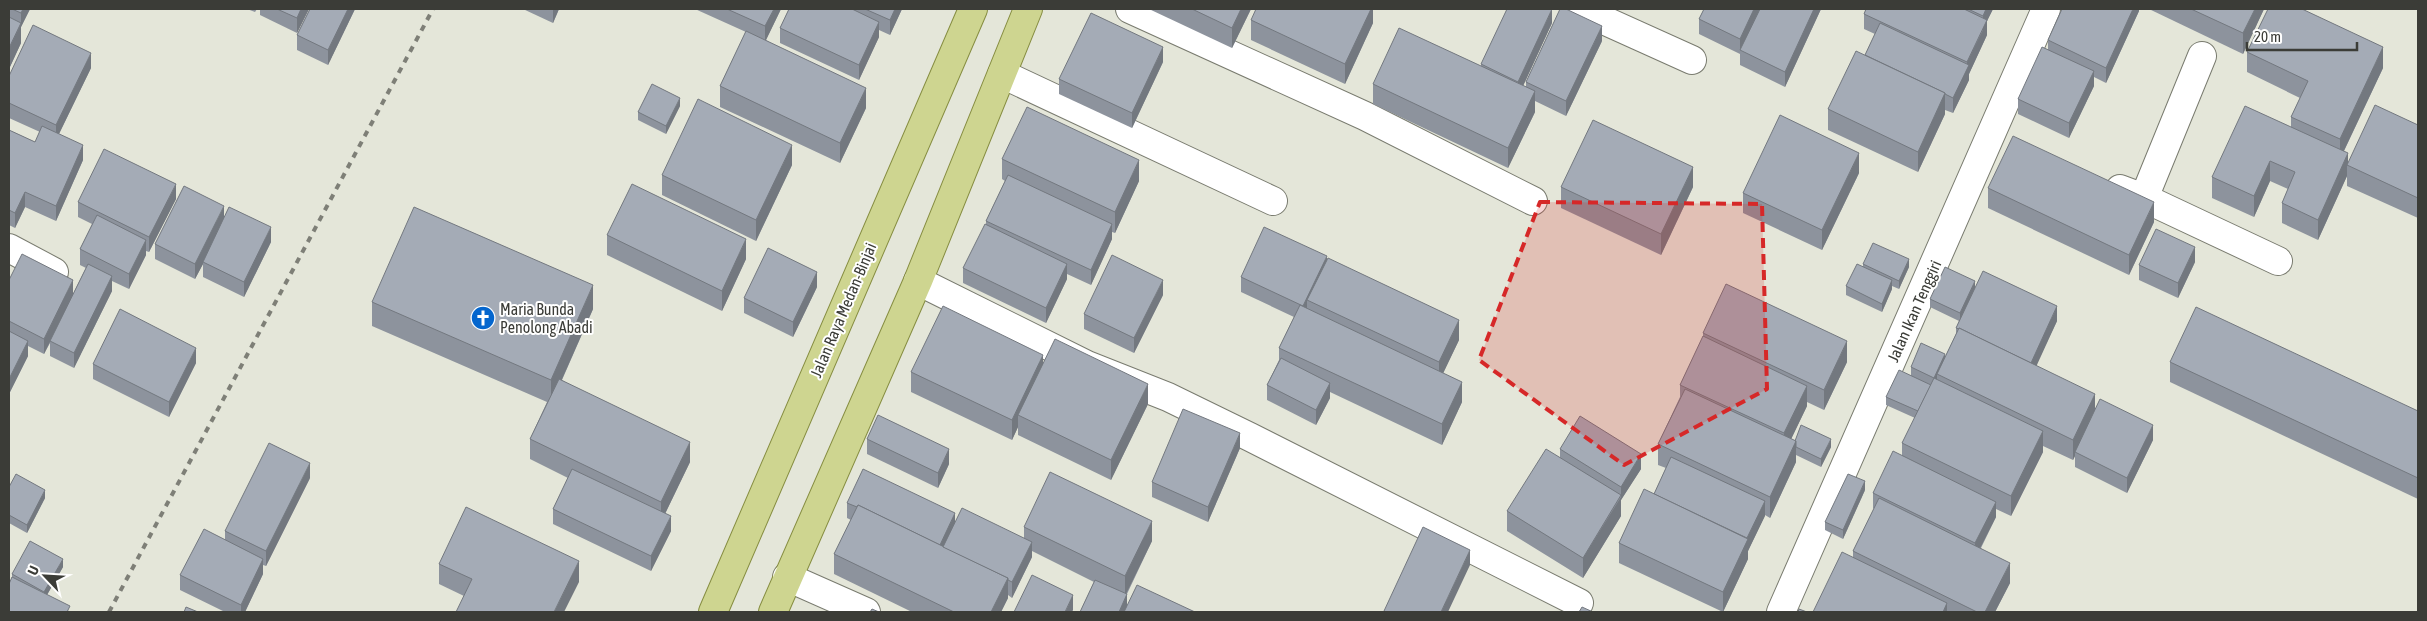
<svg xmlns="http://www.w3.org/2000/svg" width="2427" height="621" font-family="'Asap Condensed',sans-serif">
	<style>
		.lines { fill: none; stroke-linecap: round; stroke-linejoin: round }
		.street-casing { stroke: #797b6f; stroke-width: 30 }
		.primary-casing { stroke: #868d41; stroke-width: 30 }
		.street { stroke: #fff; stroke-width: 28 }
		.primary { stroke: #ced590; stroke-width: 28 }
		.rail { stroke: #7e7f77; stroke-width: 4; stroke-dasharray: 6 6; stroke-linecap: butt }
		.wall { fill: #8d939d }
		.shaded-wall { fill: #73787f }
		.building { fill: #a4abb6; stroke: #73787f }
		.marked { fill: #d62828; fill-opacity: 0.2; stroke: #d62828; stroke-width: 4; stroke-dasharray: 10 6; stroke-linejoin: round }
		.labels { text-anchor: middle; dominant-baseline: central; stroke-width: 4; stroke-linejoin: round; paint-order: stroke }
		.poi-label { font-size: 16px; fill: #3b3c37; stroke: #fff; text-anchor: start }
		.street-label { font-size: 16px; fill: #3b3c37; stroke: #fff }
	</style>
	<rect width="100%" height="100%" fill="#e4e6d9"/>
	<g class="lines">
		<!-- street casing -->
		<g class="street-casing">
			<g id="street">
				<path d="M1130 9 1365 116 1533 201"/>
				<path d="M1579 9 1692 60"/>
				<path d="M1002 74 1273 201"/>
				<path d="M2120 189 2144 198 2278 261"/>
				<path d="M2144 198 2202 56"/>
				<path d="M9 248 54 272"/>
				<path d="M918 281 1087 365 1168 397 1250 437 1579 603"/>
				<path d="M787 577 866 612"/>
				<path d="M1781 612 2046 9"/>
			</g>
		</g>
		<!-- primary casing -->
		<g class="primary-casing">
			<g id="primary">
				<path d="M713 612 973 9"/>
				<path d="M773 612 918 281 1028 9"/>
			</g>
		</g>
		<!-- street -->
		<use href="#street" class="street"/>
		<!-- primary -->
		<use href="#primary" class="primary"/>
		<!-- rail -->
		<path class="rail" d="M109 612 433 9"/>
	</g>
	<!-- wall -->
	<g class="wall">
		<path d="M9 9H30L21 27V43L9 69Z"/>
		<path d="M247 9H257L255 12Z"/>
		<path d="M260 9H309L297 33 260 15Z"/>
		<path d="M310 9H355L328 65 297 50V35Z"/>
		<path d="M523 9H559L553 23Z"/>
		<path d="M695 9H781L766 40 866 108 840 163 720 107V86L746 32Z"/>
		<path d="M789 9H902L890 35 879 30V37L859 80 780 43V28Z"/>
		<path d="M1149 9H1251L1232 48Z"/>
		<path d="M1373 9V23L1345 84 1251 40V20Z"/>
		<path d="M1704 9H1821L1785 87 1740 65V54L1699 34V19Z"/>
		<path d="M1866 9H1993L1987 21V35L1969 74V80L1953 113 1945 110V114L1918 172 1828 130V109L1865 55 1875 34 1864 29V14Z"/>
		<path d="M2139 9V11L2106 83 2094 77V86L2069 138 2018 114V99L2048 49V40Z"/>
		<path d="M2149 9H2264L2243 54Z"/>
		<path d="M1552 23 1523 86 1526 87V82L1602 41 1566 116 1535 101V112L1508 168 1373 104V84L1481 66V64Z"/>
		<path d="M2247 52 2383 68 2344 151 2348 163 2418 125V218L2347 186V176L2318 240 2282 223V203L2288 189 2270 181 2254 217 2212 198V177L2291 127V117L2300 98 2247 72Z"/>
		<path d="M1163 62 1132 128 1059 94V79Z"/>
		<path d="M91 68 59 134 83 160 56 221 25 207 15 228 9 225V130L35 142 40 132 9 118V76Z"/>
		<path d="M680 106 666 134 638 120V112Z"/>
		<path d="M1002 159 1139 181 1115 233 1112 232V239L1091 285 1067 274V279L1046 323 963 283V268L986 225V221L1005 181 1002 179Z"/>
		<path d="M792 165 756 241 662 195V175Z"/>
		<path d="M1859 173 1822 250 1743 213V193Z"/>
		<path d="M1561 187H1693L1661 255 1561 208Z"/>
		<path d="M1988 188 2154 222 2129 275 1988 208Z"/>
		<path d="M176 199 149 252 146 251V255L129 289 112 281V291L74 368 50 356V343L44 354 28 346V356L9 394V280L73 294 86 268 80 265V249L92 224 78 217V202Z"/>
		<path d="M224 219 271 242 244 297 203 277V264L195 279 155 259V244Z"/>
		<path d="M607 235 746 259 722 311 607 255Z"/>
		<path d="M1327 260 1459 340 1443 373 1462 402 1442 445 1330 392V398L1316 425 1267 400V385L1279 360V348L1294 317 1241 292V277Z"/>
		<path d="M2195 262 2178 298 2139 280V265Z"/>
		<path d="M1863 264 1909 267 1899 289 1892 286V289L1882 312 1846 295V286L1863 267Z"/>
		<path d="M817 287 793 337 744 313V298Z"/>
		<path d="M1975 289 2057 321 2036 365 2095 410 2153 440 2127 493 2075 467V456L2073 460 2043 446V452L2011 516 1996 509V517L1981 548 2010 583 1995 612H1813L1853 557V551L1874 509 1873 508V493L1902 456V443L1915 418 1886 405V397L1911 375V367L1945 357 1956 334V328L1959 321 1930 307V299Z"/>
		<path d="M1163 295 1134 353 1084 329V314Z"/>
		<path d="M372 302 593 309 562 380 690 462 665 514 671 531 651 571 553 524V509L568 478 530 459V439L547 402 372 326Z"/>
		<path d="M1703 333 1847 362 1824 410 1807 402V406L1791 439 1795 441 1831 447 1821 467 1796 455V462L1770 518 1765 515 1748 551V559L1723 612 1619 563V543L1654 494 1666 468 1658 465V444L1680 397V385L1703 337Z"/>
		<path d="M2170 362 2418 411V499L2170 382Z"/>
		<path d="M196 363 169 417 93 379V364Z"/>
		<path d="M1043 363 1148 404 1111 480 1018 435V427L1012 440 911 392V372Z"/>
		<path d="M867 439 949 464 938 488 867 454Z"/>
		<path d="M1240 448 1208 522 1152 497V482Z"/>
		<path d="M1560 449 1641 469 1621 500V516L1583 578 1507 531V511L1560 457Z"/>
		<path d="M310 478 266 566 263 565V574L245 612H225L180 590V575L225 540V531Z"/>
		<path d="M9 487 45 498 27 533 9 523Z"/>
		<path d="M1865 490 1843 539 1825 530V522Z"/>
		<path d="M847 503 955 523 1024 539V527L1152 541 1127 594V606L1195 612H1080L1094 582 1032 551V557L1012 598 1008 595V598L1001 612H912L834 574V554L851 520 847 518Z"/>
		<path d="M439 564 579 582 464 596 439 584Z"/>
		<path d="M63 567 47 595 70 612H9V584L12 577V574Z"/>
	</g>
	<!-- shaded-wall -->
	<g class="shaded-wall">
		<path d="M23 9H30L21 27V43L9 69V48L21 24V13Z"/>
		<path d="M301 9H309L297 33V18Z"/>
		<path d="M348 9H355L328 65V50Z"/>
		<path d="M553 9H559L553 23Z"/>
		<path d="M774 9H781L765 42V26Z"/>
		<path d="M895 9H902L890 35V20Z"/>
		<path d="M1241 9H1251L1232 48V28Z"/>
		<path d="M1371 9H1373V23L1345 84V64Z"/>
		<path d="M1552 9V23L1518 97V82Z"/>
		<path d="M1754 9H1762L1740 50V54V39Z"/>
		<path d="M1814 9H1821L1785 87V72Z"/>
		<path d="M1986 9H1993L1987 21V35L1969 74V80L1953 113V98L1967 68V62L1983 30V16Z"/>
		<path d="M2133 9H2139V11L2106 83V68Z"/>
		<path d="M2255 9H2264L2243 54V33Z"/>
		<path d="M879 22V37L859 80V65Z"/>
		<path d="M1602 26V41L1566 116V101Z"/>
		<path d="M1163 47V62L1132 128V113Z"/>
		<path d="M2383 47V68L2340 159V139Z"/>
		<path d="M91 53V68L56 140V125Z"/>
		<path d="M2094 71V86L2069 138V123Z"/>
		<path d="M866 88V108L840 163V143Z"/>
		<path d="M1535 91V112L1508 168V148Z"/>
		<path d="M1945 93V114L1918 172V152Z"/>
		<path d="M680 98V106L666 134V126Z"/>
		<path d="M83 145V160L56 221V206Z"/>
		<path d="M792 145V165L756 241V220Z"/>
		<path d="M1859 153V173L1822 250V230Z"/>
		<path d="M2348 153V166L2347 165V176L2318 240V220Z"/>
		<path d="M1139 160V181L1115 233V212Z"/>
		<path d="M2270 161V181L2254 217V196Z"/>
		<path d="M1693 167V187L1661 255V234Z"/>
		<path d="M176 184V199L149 252V237Z"/>
		<path d="M25 192V207L15 228V213Z"/>
		<path d="M2154 202V222L2129 275V255Z"/>
		<path d="M224 206V221L203 262V264L195 279V264Z"/>
		<path d="M1112 224V239L1091 285V270Z"/>
		<path d="M271 227V242L244 297V282Z"/>
		<path d="M746 239V259L722 311V291Z"/>
		<path d="M146 240V255L129 289V274Z"/>
		<path d="M2195 247V262L2178 298V283Z"/>
		<path d="M1327 256V272L1307 300V313L1303 306Z"/>
		<path d="M1909 259V267L1899 289V281Z"/>
		<path d="M1067 264V279L1046 323V308Z"/>
		<path d="M817 272V287L793 337V322Z"/>
		<path d="M112 276V291L74 368V353Z"/>
		<path d="M73 280V295L44 354V339Z"/>
		<path d="M1163 280V295L1134 353V338Z"/>
		<path d="M1892 280V289L1882 312V304Z"/>
		<path d="M1975 281V289L1960 322V313Z"/>
		<path d="M593 285V309L551 404V380Z"/>
		<path d="M2057 306V321L2031 378V363Z"/>
		<path d="M1459 320V340L1439 382V362Z"/>
		<path d="M28 341V356L9 394V379Z"/>
		<path d="M1847 341V362L1824 410V390Z"/>
		<path d="M196 348V363L169 417V402Z"/>
		<path d="M1945 354V362L1937 374V380L1934 386V378Z"/>
		<path d="M1043 355V375L1018 415V427L1012 440V420Z"/>
		<path d="M1462 382V402L1442 445V424Z"/>
		<path d="M1330 383V398L1316 425V410Z"/>
		<path d="M1148 384V404L1111 480V460Z"/>
		<path d="M1807 386V406L1784 454V433Z"/>
		<path d="M2095 394V414L2075 452V456L2073 460V440Z"/>
		<path d="M2153 425V440L2127 493V478Z"/>
		<path d="M2043 431V452L2011 516V496Z"/>
		<path d="M1240 433V448L1208 522V507Z"/>
		<path d="M1831 439V447L1821 467V459Z"/>
		<path d="M1796 441V462L1770 518V497Z"/>
		<path d="M690 442V462L661 522V502Z"/>
		<path d="M949 449V464L938 488V473Z"/>
		<path d="M1641 454V469L1621 500V516L1583 578V558L1621 497V487Z"/>
		<path d="M310 463V478L266 566V551Z"/>
		<path d="M1865 481V490L1843 539V530Z"/>
		<path d="M45 490V498L27 533V525Z"/>
		<path d="M1765 501V516L1748 551V559L1723 612V592L1746 540Z"/>
		<path d="M1996 502V517L1975 558V543Z"/>
		<path d="M955 513V528L945 550 939 547Z"/>
		<path d="M671 516V531L651 571V556Z"/>
		<path d="M1152 521V541L1125 596V576Z"/>
		<path d="M1032 542V557L1012 598V582Z"/>
		<path d="M1470 550V565L1448 612H1441Z"/>
		<path d="M63 559V567L44 600V592Z"/>
		<path d="M263 559V574L245 612H241V605Z"/>
		<path d="M579 561V582L564 612H554Z"/>
		<path d="M2010 563V583L1995 612H1985Z"/>
		<path d="M1008 578V598L1001 612H991Z"/>
		<path d="M1127 594V609L1126 612H1119Z"/>
		<path d="M1073 595V610L1072 612H1065Z"/>
		<path d="M1947 603V612H1943Z"/>
	</g>
	<!-- building -->
	<g class="building">
		<path d="M12 9H23L21 13Z"/>
		<path d="M277 9H301L297 18Z"/>
		<path d="M310 9H348L328 50 297 35Z"/>
		<path d="M727 9H774L765 26Z"/>
		<path d="M789 9H852L879 22 859 65 780 28Z"/>
		<path d="M865 9H895L890 20Z"/>
		<path d="M1192 9H1241L1232 28Z"/>
		<path d="M1256 9H1371L1345 64 1251 20Z"/>
		<path d="M1507 9H1552L1518 82 1481 64Z"/>
		<path d="M1560 9H1566L1602 26 1566 101 1526 82Z"/>
		<path d="M1704 9H1754L1740 39 1699 19Z"/>
		<path d="M1760 9H1814L1785 72 1740 50Z"/>
		<path d="M1866 9H1964L1987 20 1967 62 1864 14Z"/>
		<path d="M1968 9H1986L1983 16Z"/>
		<path d="M2062 9H2133L2106 68 2048 40Z"/>
		<path d="M2191 9H2255L2243 33Z"/>
		<path d="M2268 9H2302L2383 47 2340 139 2291 117 2308 81 2247 52Z"/>
		<path d="M1091 13 1163 47 1132 113 1059 79Z"/>
		<path d="M9 17 21 23 9 48Z"/>
		<path d="M1880 23 1969 65 1953 98 1945 94V93L1865 55Z"/>
		<path d="M33 25 91 53 56 125 9 103V76Z"/>
		<path d="M1399 28 1535 91 1508 148 1373 84Z"/>
		<path d="M746 31 866 88 840 143 720 86Z"/>
		<path d="M2042 47 2094 71 2069 123 2018 99Z"/>
		<path d="M1856 51 1945 93 1918 152 1828 109Z"/>
		<path d="M652 84 680 98 666 126 638 112Z"/>
		<path d="M698 99 792 145 756 220 662 175Z"/>
		<path d="M2375 105 2418 125V198L2347 165Z"/>
		<path d="M2245 106 2348 153 2318 220 2282 203 2295 172 2270 161 2254 196 2212 177Z"/>
		<path d="M1027 107 1139 160 1115 212 1002 159Z"/>
		<path d="M1780 115 1859 153 1822 230 1743 193Z"/>
		<path d="M1593 120 1693 167 1661 234 1561 187Z"/>
		<path d="M42 126 83 145 56 206 25 192 15 213 9 210V130L35 142Z"/>
		<path d="M2013 136 2154 202 2129 255 1988 188Z"/>
		<path d="M104 149 176 184 149 237 78 202Z"/>
		<path d="M1008 175 1112 224 1091 270 986 221Z"/>
		<path d="M632 184 746 239 722 291 607 235Z"/>
		<path d="M184 186 224 206 195 264 155 244Z"/>
		<path d="M229 207 271 227 244 282 203 262Z"/>
		<path d="M414 207 593 285 551 380 372 302Z"/>
		<path d="M97 215 146 240 129 274 80 249Z"/>
		<path d="M985 224 1067 264 1046 308 963 268Z"/>
		<path d="M1264 227 1327 256 1303 306 1241 277Z"/>
		<path d="M2156 229 2195 247 2178 283 2139 265Z"/>
		<path d="M1873 243 1909 259 1899 281 1863 264Z"/>
		<path d="M768 248 817 272 793 322 744 298Z"/>
		<path d="M22 254 73 280 44 339 9 321V280Z"/>
		<path d="M1112 255 1163 280 1134 338 1084 314Z"/>
		<path d="M1328 258 1459 320 1439 362 1307 300Z"/>
		<path d="M88 264 112 276 74 353 50 341Z"/>
		<path d="M1857 264 1892 280 1882 304 1846 286Z"/>
		<path d="M1945 267 1975 281 1960 313 1930 299Z"/>
		<path d="M1983 271 2057 306 2031 363 1959 328V329L1956 328Z"/>
		<path d="M1726 284 1847 341 1824 390 1703 333Z"/>
		<path d="M1300 305 1462 382 1442 424 1279 348Z"/>
		<path d="M943 306 1043 355 1012 420 911 372Z"/>
		<path d="M2196 307 2418 411V478L2170 362Z"/>
		<path d="M120 309 196 348 169 402 93 364Z"/>
		<path d="M1959 328 2095 394 2073 440 1937 374Z"/>
		<path d="M9 331 28 341 9 379Z"/>
		<path d="M1703 336 1807 386 1784 433 1680 385Z"/>
		<path d="M1055 339 1148 384 1111 460 1018 415Z"/>
		<path d="M1921 343 1945 354 1934 378 1911 367Z"/>
		<path d="M1281 358 1330 383 1316 410 1267 385Z"/>
		<path d="M1899 370 1931 385 1918 411 1886 397Z"/>
		<path d="M1934 378 2043 431 2011 496 1902 443Z"/>
		<path d="M559 379 690 442 661 502 530 439Z"/>
		<path d="M1685 389 1796 441 1770 497 1658 444Z"/>
		<path d="M2100 399 2153 425 2127 478 2075 452Z"/>
		<path d="M1183 409 1240 433 1208 507 1152 482Z"/>
		<path d="M878 415 949 449 938 473 867 439Z"/>
		<path d="M1580 416 1641 454 1621 487 1560 449Z"/>
		<path d="M1801 425 1831 439 1821 459 1796 447V441H1795Z"/>
		<path d="M269 443 310 463 266 551 225 531Z"/>
		<path d="M1546 449 1621 495 1583 558 1507 511Z"/>
		<path d="M1893 451 1996 502 1975 543 1873 493Z"/>
		<path d="M1671 457 1765 501 1747 538 1654 494Z"/>
		<path d="M572 469 671 516 651 556 553 509Z"/>
		<path d="M863 469 955 513 940 545 858 505 857 507 847 503Z"/>
		<path d="M1050 472 1152 521 1125 576 1024 527Z"/>
		<path d="M16 474 45 490 27 525 9 515V487Z"/>
		<path d="M1848 474 1865 481 1843 530 1825 522Z"/>
		<path d="M1644 489 1748 539 1723 592 1619 543Z"/>
		<path d="M1879 498 2010 563 1985 612H1977L1853 551Z"/>
		<path d="M858 505 1008 578 991 612H954L834 554Z"/>
		<path d="M466 507 579 561 554 612H456L472 579 439 564Z"/>
		<path d="M962 508 1032 542 1012 582 1008 580V578L943 547Z"/>
		<path d="M1423 527 1470 550 1441 612H1387L1384 611Z"/>
		<path d="M204 529 263 559 241 605 180 575Z"/>
		<path d="M30 541 63 559 44 592 12 574Z"/>
		<path d="M1842 552 1947 603 1943 612H1813Z"/>
		<path d="M1032 575 1073 595 1065 612H1014Z"/>
		<path d="M12 577 70 606 67 612H11L9 611V584Z"/>
		<path d="M1095 580 1127 594 1119 612H1080Z"/>
		<path d="M1137 585 1195 612H1124Z"/>
		<path d="M186 607 198 612H184Z"/>
		<path d="M1582 607 1593 612H1579Z"/>
		<path d="M872 609 879 612H870Z"/>
		<path d="M1799 609 1807 612H1798Z"/>
	</g>
	<!-- marked area -->
	<path class="marked" d="M1540 202 1762 204 1767 389 1624 465 1479 360Z"/>
	<!-- icons -->
	<defs>
		<g id="church-disc" transform="scale(1.25)"><circle r="9.5" fill="#0466ce" stroke="#fff"/><path d="M-1.2-6h2.4v3.5h3.3v2.4h-3.3V6h-2.4V-.1h-3.3v-2.4h3.3Z" fill="#fff"/></g>
	</defs>
	<g fill-rule="evenodd">
		<use href="#church-disc" x="483" y="318"/>
	</g>
	<g class="labels">
		<!-- poi labels -->
		<g class="poi-label">
			<text x="500" y="309">Maria Bunda<tspan x="500" dy="18">Penolong Abadi</tspan></text>
		</g>
		<!-- street labels -->
		<g class="street-label">
			<text transform="translate(843 310) rotate(-67)">Jalan Raya Medan-Binjai</text>
			<text transform="translate(1914 311) rotate(-66)">Jalan Ikan Tenggiri</text>
		</g>
	</g>
	<!-- border -->
	<rect width="2427" height="621" fill="none" stroke="#3b3c37" stroke-width="20"/>
	<!-- north arrow -->
	<g transform="translate(45 576) rotate(295)" stroke="#ffffff" stroke-width="4" paint-order="stroke">
	<path d="M0-4L9 19L0 12L-9 19Z" fill="#3b3c37"/>
	<text y="-8" font-size="14" font-weight="bold" text-anchor="middle" fill="#3b3c37">U</text>
	</g>
	<!-- scale -->
	<path d="M2247 42v8h110v-8" fill="none" stroke="#3b3c37" stroke-width="2.5"/>
	<text x="2254" y="42" font-size="15" fill="#3b3c37" stroke="#ffffff" stroke-width="4" paint-order="stroke">20 m</text>
</svg>
